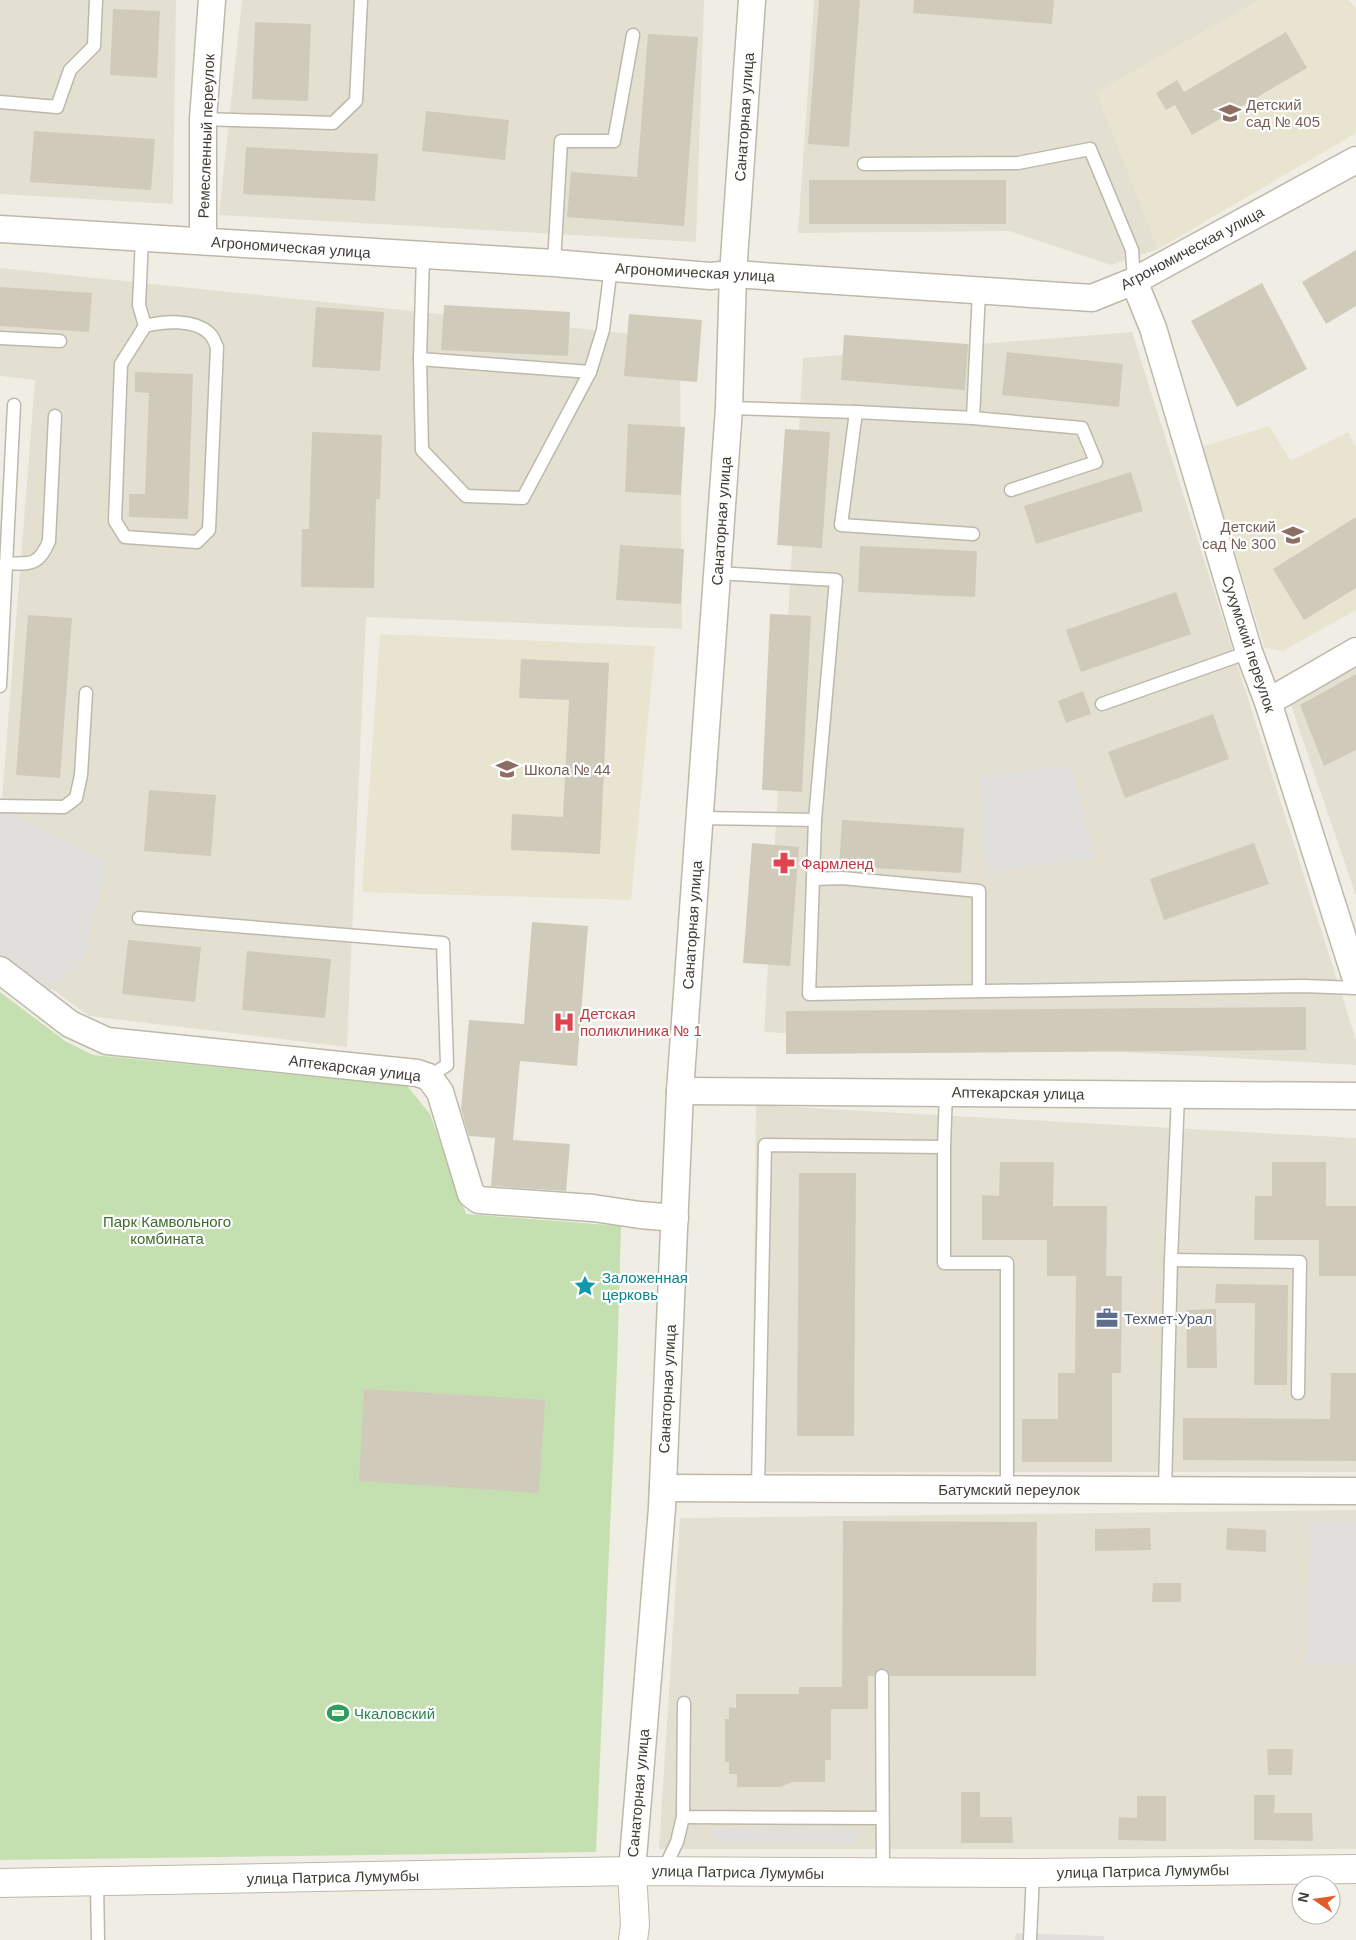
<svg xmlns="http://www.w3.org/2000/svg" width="1356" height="1940" font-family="Helvetica,sans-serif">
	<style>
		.residential { fill: #e3e0d2 }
		.education { fill: #e8e4cf }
		.green { fill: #c4e0b0 }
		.parking { fill: #e1dfdc }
		.building { fill: #d0caba }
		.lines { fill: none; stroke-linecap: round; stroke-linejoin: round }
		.service-casing { stroke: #bdb9aa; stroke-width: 15 }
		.minor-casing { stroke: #bdb9aa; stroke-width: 29 }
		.tertiary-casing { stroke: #bdb9aa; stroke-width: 30 }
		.service { stroke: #fff; stroke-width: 12 }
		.minor { stroke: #fff; stroke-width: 26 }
		.tertiary { stroke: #fff; stroke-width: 28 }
		.labels { text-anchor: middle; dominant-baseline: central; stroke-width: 4.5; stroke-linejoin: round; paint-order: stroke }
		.education-label { font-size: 15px; fill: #785e54; stroke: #fff; text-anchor: start }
		.street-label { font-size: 15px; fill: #413e34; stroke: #fff }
		.health-label { font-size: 15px; fill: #be3a42; stroke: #fff; text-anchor: start }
		.park-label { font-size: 15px; fill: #3e6c2e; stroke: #fff }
		.culture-label { font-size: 15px; fill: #0d838f; stroke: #fff; text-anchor: start }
		.service-label { font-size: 15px; fill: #4e5e75; stroke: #fff; text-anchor: start }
		.leisure-label { font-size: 15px; fill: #27864d; stroke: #fff; text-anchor: start }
	</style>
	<rect width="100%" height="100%" fill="#f0eee4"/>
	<!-- residential -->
	<g class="residential">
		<path d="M0 0H176L173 204 0 194Z"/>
		<path d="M242 0H704L696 242 219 215Z"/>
		<path d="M814 0H1260L1097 92 1158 249 1111 265 1009 231 798 233Z"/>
		<path d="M0 268 680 339 682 629 366 617 347 1047 89 1016 0 951V802L2 799 35 380 0 376Z"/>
		<path d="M1132 332 1356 1040V1065L764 1032 803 358Z"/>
		<path d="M1356 666V896L1291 705Z"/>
		<path d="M756 1105 1356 1138V1472H752Z"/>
		<path d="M1356 1510V1849H659L680 1518Z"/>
	</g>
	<!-- education -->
	<g class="education">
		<path d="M1260 0H1348L1356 8V133L1158 249 1096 92Z"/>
		<path d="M1269 426 1291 461 1348 432 1356 447V610L1283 651 1265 648 1202 447Z"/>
		<path d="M380 634 655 646 631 900 362 892Z"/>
	</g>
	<!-- green -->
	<path class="green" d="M0 992 65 1041 93 1055 407 1086 430 1114 466 1214 621 1226 617 1368 596 1852 0 1860Z"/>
	<!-- parking -->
	<g class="parking">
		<path d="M1071 765 1095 859 986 872 980 776Z"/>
		<path d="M2 810 107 861 85 956 44 996 0 961V813Z"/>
		<path d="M1310 1522H1356V1664L1306 1665Z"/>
		<path d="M714 1829 856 1830V1843L714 1842Z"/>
		<path d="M1016 1933 1104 1936V1940H1015Z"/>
	</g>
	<!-- building -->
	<g class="building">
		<path d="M819 0H860L849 147 808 144Z"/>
		<path d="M914 0H1054L1052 24 913 13Z"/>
		<path d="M113 9 160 11 157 78 110 75Z"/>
		<path d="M255 22 311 24 308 101 252 99Z"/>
		<path d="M1286 32 1307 68 1192 135 1175 105 1166 110 1156 93 1177 80 1184 92Z"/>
		<path d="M648 34 698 37 684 226 567 217 571 172 637 177Z"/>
		<path d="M426 111 509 120 505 160 422 151Z"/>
		<path d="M34 131 155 139 151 190 30 182Z"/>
		<path d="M246 147 378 154 375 201 243 194Z"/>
		<rect x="809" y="180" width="197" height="44"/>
		<path d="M1356 250V306L1326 324 1302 282Z"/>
		<path d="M1262 283 1307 369 1237 407 1191 321Z"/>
		<path d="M0 287 92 293 89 332 0 326Z"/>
		<path d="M444 305 570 312 568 356 441 350Z"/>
		<path d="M316 307 384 312 380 371 312 367Z"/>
		<path d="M629 314 702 320 697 382 624 376Z"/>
		<path d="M844 335 968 344 965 390 841 380Z"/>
		<path d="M1007 352 1123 364 1119 407 1002 395Z"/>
		<path d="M135 372 193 374 188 519 129 517V494H145L149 393 135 392Z"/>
		<path d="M628 424 685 427 681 495 625 492Z"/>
		<path d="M785 429 830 432 822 548 777 545Z"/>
		<path d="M312 432 382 435 380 499H376L374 588 301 587 302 529H309Z"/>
		<path d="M1131 472 1143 511 1036 544 1024 506Z"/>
		<path d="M1356 517V588L1304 620 1273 569Z"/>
		<path d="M620 545 684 549 681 604 616 600Z"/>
		<path d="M860 546 977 551 975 597 858 592Z"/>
		<path d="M1176 592 1191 634 1081 672 1066 630Z"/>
		<path d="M770 614 811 616 802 792 762 790Z"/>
		<path d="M28 615 72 618 60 778 16 775Z"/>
		<path d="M521 659 609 663 600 854 511 850 512 814 563 817 569 700 519 698Z"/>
		<path d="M1356 674V750L1324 766 1300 705Z"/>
		<path d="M1083 691 1091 714 1066 723 1058 701Z"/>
		<path d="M1213 714 1229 759 1125 798 1108 752Z"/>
		<path d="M149 790 216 795 211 856 144 851Z"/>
		<path d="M842 820 964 828 961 873 839 866Z"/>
		<path d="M752 843 799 847 790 966 743 963Z"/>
		<path d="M1254 843 1269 884 1164 920 1150 879Z"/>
		<path d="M532 922 588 926 577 1066 520 1061 513 1140 570 1144 566 1191 491 1186 495 1138 469 1136 461 1109 469 1020 524 1024Z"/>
		<path d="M128 940 201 947 195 1002 122 994Z"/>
		<path d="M247 951 331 959 325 1018 242 1010Z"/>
		<path d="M1306 1007V1050L786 1054V1011Z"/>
		<path d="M1000 1162H1054L1053 1206H1107L1106 1276H1122L1121 1373H1112V1462H1022V1419H1058V1373H1075L1076 1276H1047V1240H982V1195L999 1196Z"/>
		<path d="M1272 1162H1326V1206H1356V1276H1319V1240H1254L1255 1196H1272Z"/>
		<path d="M799 1173H856L854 1436H797Z"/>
		<path d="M1216 1284 1288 1285 1287 1385H1254L1255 1303H1215Z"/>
		<path d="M1216 1309 1217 1368H1187L1186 1310Z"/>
		<path d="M1331 1373H1356V1461L1183 1460V1418L1330 1419Z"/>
		<path d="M364 1389 545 1400 539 1493 359 1481Z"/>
		<path d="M843 1521 1037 1522 1036 1676H890L886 1669H878L874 1676H868V1709H831V1760H825V1782H793L779 1787H737V1774H729V1762H725V1719H729V1707L736 1708V1694H799V1687H842Z"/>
		<path d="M1150 1528 1151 1550 1095 1551V1529Z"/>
		<path d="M1227 1528 1266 1530V1552L1226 1550Z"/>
		<path d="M1153 1583H1181V1602H1152Z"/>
		<path d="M1267 1749H1293L1292 1775H1268Z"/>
		<path d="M961 1792H980V1817H1012L1013 1843H961Z"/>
		<path d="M1254 1795H1275L1274 1813H1312L1313 1841 1254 1840Z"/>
		<path d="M1137 1796H1166V1841L1118 1840 1119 1817 1137 1818Z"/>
	</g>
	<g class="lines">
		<!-- service casing -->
		<g class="service-casing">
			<g id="service">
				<path d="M0 102 57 107 70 70 94 46 96 0"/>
				<path d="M203 119 333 123 356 101 361 0"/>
				<path d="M864 164 1018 163 1090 149 1132 250 1134 281"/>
				<path d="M142 238 139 305 145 326 121 364 115 521 125 537 197 542 209 530 217 347C215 343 213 336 209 333 194 319 164 321 145 326"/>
				<path d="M423 255 420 359 590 372 603 330 611 267"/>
				<path d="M554 263 561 141H614L633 35"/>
				<path d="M0 338 60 341"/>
				<path d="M420 359 422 450 466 496 523 498 590 372"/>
				<path d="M729 408 856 412"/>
				<path d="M973 418 979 291"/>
				<path d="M973 534 841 525 856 412 973 418 1082 428 1096 462 1011 490"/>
				<path d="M6 563C30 564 39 566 49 541L55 416"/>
				<path d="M0 686 14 405"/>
				<path d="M1102 704 1249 652"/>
				<path d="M0 806 64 807 76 798 81 775 86 693"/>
				<path d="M700 818 815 820 836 580 717 573"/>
				<path d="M815 820 809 994 1303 986 1356 988"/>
				<path d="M813 879 842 878 979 891V991"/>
				<path d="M139 918 443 943 447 1065 429 1077"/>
				<path d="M944 1147 946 1092"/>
				<path d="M1171 1260 1300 1262 1298 1393"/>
				<path d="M758 1488 765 1145 944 1147V1263H1007V1489"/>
				<path d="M1165 1490 1171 1260 1178 1096"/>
				<path d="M882 1676 883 1873"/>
				<path d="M684 1703 683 1817 881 1818"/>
				<path d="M663 1871 677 1842 683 1817"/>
				<path d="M97 1882 98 1940"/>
				<path d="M1030 1940 1033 1873"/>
			</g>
		</g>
		<!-- minor casing -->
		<g class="minor-casing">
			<g id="minor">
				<path d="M0 229 554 263 710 276 733 274 1092 298 1134 281 1356 160"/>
				<path d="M203 241V119L212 0"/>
				<path d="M1134 281 1153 328 1249 652 1268 702 1356 979"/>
				<path d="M1268 702 1356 651"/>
				<path d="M0 970 70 1024 107 1041 417 1073 429 1077 440 1092 471 1194 479 1200 593 1208 640 1215 675 1218"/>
				<path d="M680 1091 1356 1096"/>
				<path d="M663 1488 1356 1491"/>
				<path d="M632 1871 662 1508 680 1091 729 408 733 274 752 0"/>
			</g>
		</g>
		<!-- tertiary casing -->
		<g class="tertiary-casing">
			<g id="tertiary">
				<path d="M632 1871 635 1925 633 1940"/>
				<path d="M0 1883 632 1871 1033 1873 1356 1869"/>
			</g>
		</g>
		<!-- service -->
		<use href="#service" class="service"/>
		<!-- minor -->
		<use href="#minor" class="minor"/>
		<!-- tertiary -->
		<use href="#tertiary" class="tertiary"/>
	</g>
	<!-- icons -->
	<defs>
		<g id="school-bare" transform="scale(1.725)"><path d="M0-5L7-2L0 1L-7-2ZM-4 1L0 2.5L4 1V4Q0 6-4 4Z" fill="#8d6e63" stroke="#fff" stroke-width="2.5" paint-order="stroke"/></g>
		<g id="pharmacy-bare" transform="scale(1.725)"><path d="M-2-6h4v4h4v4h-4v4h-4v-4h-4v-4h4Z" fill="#e0444e" stroke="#fff" stroke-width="2.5" paint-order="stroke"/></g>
		<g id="hospital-bare" transform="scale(1.725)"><path d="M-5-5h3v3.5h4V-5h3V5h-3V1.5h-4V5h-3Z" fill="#e0444e" stroke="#fff" stroke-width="2.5" paint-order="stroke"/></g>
		<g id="sight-bare" transform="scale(1.725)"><path d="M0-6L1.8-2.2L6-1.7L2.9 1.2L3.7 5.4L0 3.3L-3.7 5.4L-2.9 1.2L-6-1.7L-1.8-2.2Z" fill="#0f9aa8" stroke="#fff" stroke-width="2.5" paint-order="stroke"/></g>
		<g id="office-bare" transform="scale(1.725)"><path d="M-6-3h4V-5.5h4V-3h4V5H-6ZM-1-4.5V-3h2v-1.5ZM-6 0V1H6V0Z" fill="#5c6f8a" stroke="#fff" stroke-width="2.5" paint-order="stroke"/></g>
		<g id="stadium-bare" transform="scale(1.725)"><path d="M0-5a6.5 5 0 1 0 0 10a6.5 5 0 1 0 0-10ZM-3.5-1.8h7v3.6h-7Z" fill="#2e9e5b" stroke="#fff" stroke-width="2.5" paint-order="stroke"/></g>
	</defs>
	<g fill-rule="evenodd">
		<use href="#school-bare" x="1230" y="113"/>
		<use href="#school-bare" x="1293" y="535"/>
		<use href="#school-bare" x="507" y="769"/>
		<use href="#pharmacy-bare" x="784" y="863"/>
		<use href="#hospital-bare" x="564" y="1022"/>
		<use href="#sight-bare" x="585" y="1286"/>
		<use href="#office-bare" x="1107" y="1318"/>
		<use href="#stadium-bare" x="338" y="1713"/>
	</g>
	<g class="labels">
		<!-- education labels -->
		<g class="education-label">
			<text x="1246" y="104">Детский<tspan x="1246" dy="17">сад № 405</tspan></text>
			<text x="1276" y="526" text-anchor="end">Детский<tspan x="1276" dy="17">сад № 300</tspan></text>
			<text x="524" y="769">Школа № 44</text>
		</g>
		<!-- street labels -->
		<g class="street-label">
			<text transform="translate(744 117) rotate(-86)">Санаторная улица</text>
			<text transform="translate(206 136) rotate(-88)">Ремесленный переулок</text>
			<text transform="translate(291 247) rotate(4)">Агрономическая улица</text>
			<text transform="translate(1192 248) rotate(-28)">Агрономическая улица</text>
			<text transform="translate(695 272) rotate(3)">Агрономическая улица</text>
			<text transform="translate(721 521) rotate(-86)">Санаторная улица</text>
			<text transform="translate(1249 644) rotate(72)">Сухумский переулок</text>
			<text transform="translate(692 925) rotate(-86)">Санаторная улица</text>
			<text transform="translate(355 1068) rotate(7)">Аптекарская улица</text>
			<text transform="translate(1018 1093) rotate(1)">Аптекарская улица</text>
			<text transform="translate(667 1389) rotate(-87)">Санаторная улица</text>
			<text x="1009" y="1489">Батумский переулок</text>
			<text transform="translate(638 1793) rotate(-85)">Санаторная улица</text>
			<text transform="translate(1143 1871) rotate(-1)">улица Патриса Лумумбы</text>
			<text transform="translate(738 1872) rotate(1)">улица Патриса Лумумбы</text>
			<text transform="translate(333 1877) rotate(-1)">улица Патриса Лумумбы</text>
		</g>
		<!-- health labels -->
		<g class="health-label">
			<text x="801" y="863">Фармленд</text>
			<text x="580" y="1013">Детская<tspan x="580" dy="17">поликлиника № 1</tspan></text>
		</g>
		<!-- park labels -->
		<g class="park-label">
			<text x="167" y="1221">Парк Камвольного<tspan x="167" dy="17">комбината</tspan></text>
		</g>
		<!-- culture labels -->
		<g class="culture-label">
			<text x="602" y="1277">Заложенная<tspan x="602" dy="17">церковь</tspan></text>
		</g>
		<!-- service labels -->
		<g class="service-label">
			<text x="1124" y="1318">Техмет-Урал</text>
		</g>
		<!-- leisure labels -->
		<g class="leisure-label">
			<text x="354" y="1713">Чкаловский</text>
		</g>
	</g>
	<!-- north arrow -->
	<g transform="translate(1316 1900) rotate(283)"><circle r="24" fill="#ffffff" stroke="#b3b2ae"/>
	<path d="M0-4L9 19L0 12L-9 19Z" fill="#e35c27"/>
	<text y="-8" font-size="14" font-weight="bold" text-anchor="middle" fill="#413e34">N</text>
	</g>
</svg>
